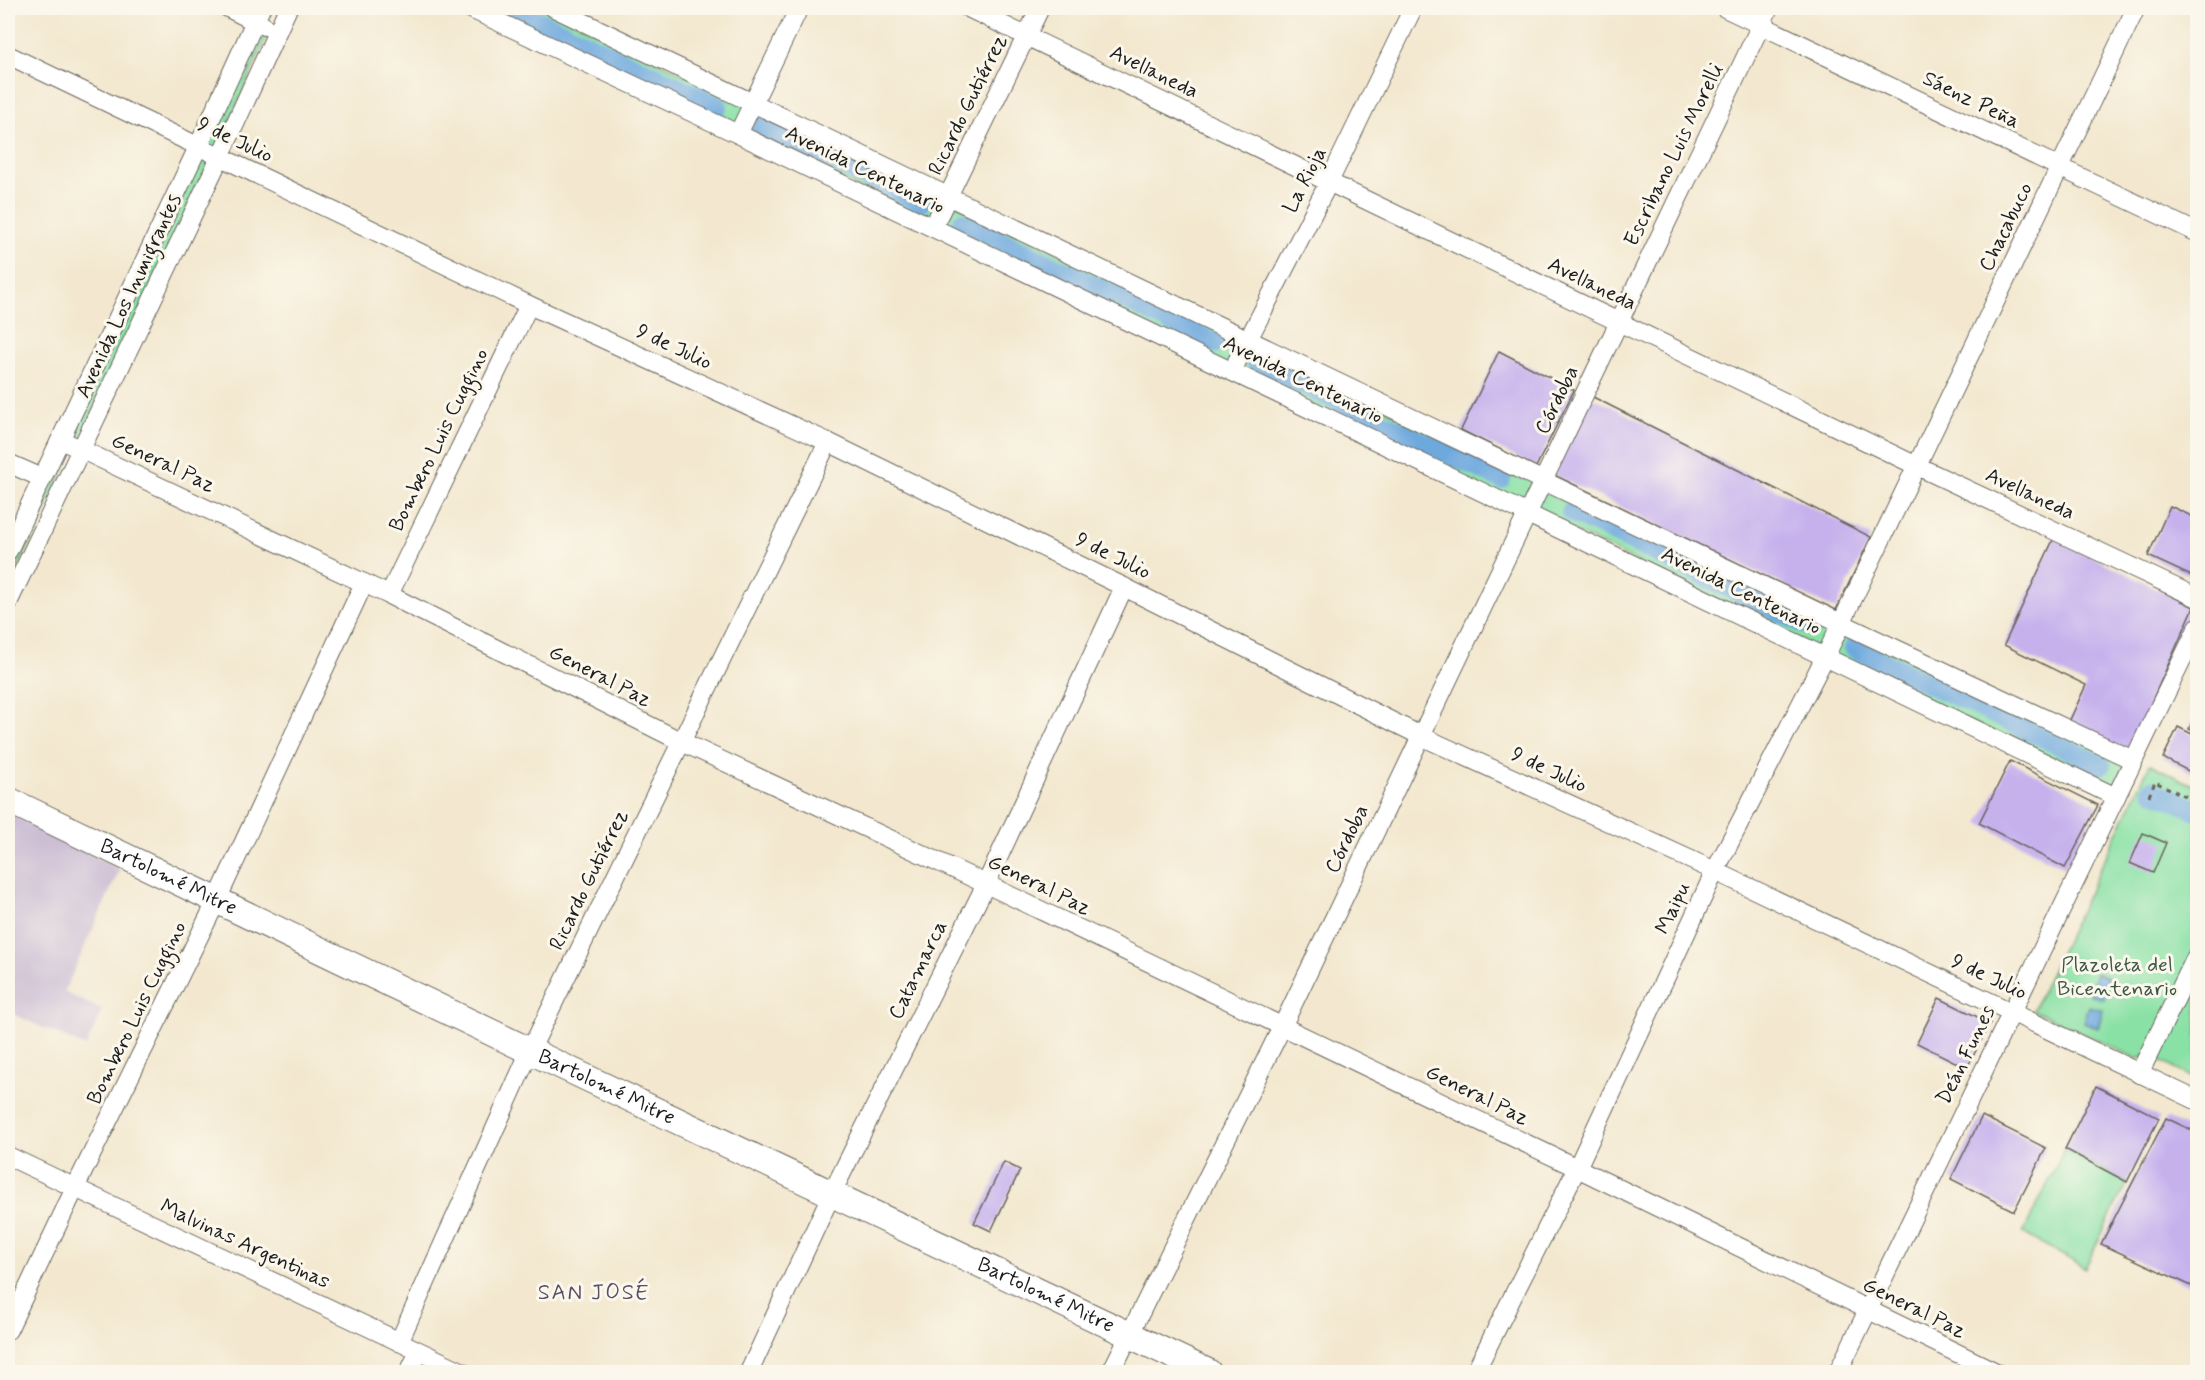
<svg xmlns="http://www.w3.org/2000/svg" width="2205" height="1380" font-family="Mynerve,sans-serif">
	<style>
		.industrial { fill: #ccbed4 }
		.green { fill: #89e1a5; stroke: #527e60; stroke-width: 1.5 }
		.water { fill: #6ea9de; stroke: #45627d; stroke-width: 1.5 }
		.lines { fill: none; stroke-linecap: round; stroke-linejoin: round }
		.canal { stroke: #6ea9de; stroke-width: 20 }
		.building { fill: #c6b1ed }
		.minor-casing { stroke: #67635b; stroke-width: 20 }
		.secondary-casing { stroke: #67635b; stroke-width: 28 }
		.path { stroke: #67635b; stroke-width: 3; stroke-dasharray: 4.5 4.5; stroke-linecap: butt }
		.minor { stroke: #fff; stroke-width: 18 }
		.secondary { stroke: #fff; stroke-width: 26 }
		.labels { text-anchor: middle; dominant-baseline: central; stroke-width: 6; stroke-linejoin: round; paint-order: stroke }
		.street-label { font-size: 21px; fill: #1c1c1c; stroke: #fbf7ec }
		.park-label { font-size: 21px; fill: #3d5745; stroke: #fbf7ec }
		.neighbourhood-label { font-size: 22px; letter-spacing: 1.5px; fill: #585065; stroke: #fbf7ec }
	</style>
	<rect width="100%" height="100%" fill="#fbf7ec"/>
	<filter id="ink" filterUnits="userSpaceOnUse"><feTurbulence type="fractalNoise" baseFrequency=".0167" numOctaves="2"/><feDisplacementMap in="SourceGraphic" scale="12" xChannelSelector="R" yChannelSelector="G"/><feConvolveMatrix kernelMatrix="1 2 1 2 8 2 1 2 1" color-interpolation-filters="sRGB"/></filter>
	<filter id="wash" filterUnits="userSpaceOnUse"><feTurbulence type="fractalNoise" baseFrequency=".008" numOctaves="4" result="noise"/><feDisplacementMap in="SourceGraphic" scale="24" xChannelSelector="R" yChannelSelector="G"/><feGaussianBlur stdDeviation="1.35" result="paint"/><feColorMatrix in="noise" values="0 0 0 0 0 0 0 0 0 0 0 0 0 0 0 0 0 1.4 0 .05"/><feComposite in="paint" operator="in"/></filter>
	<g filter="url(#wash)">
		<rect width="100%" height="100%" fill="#f3e8cf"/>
		<!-- industrial -->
		<path class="industrial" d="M8 813 120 869 64 992 102 1010 86 1047 8 1012Z"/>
		<!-- green -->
		<g class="green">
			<path d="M485 8H546L2126 763 2112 790Z"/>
			<path d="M258 29 268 34 217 150 207 145Z"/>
			<path d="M200 153 211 159 79 442 68 438Z"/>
			<path d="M63 447 72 452 8 590V565Z"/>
			<path d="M2150 764 2197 787V1080L2148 1055 2137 1059 2033 1010Z"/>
			<path d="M2065 1149 2127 1182 2085 1268 2023 1233Z"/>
		</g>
		<!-- water -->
		<g class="water">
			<path d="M2096 973 2108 978 2104 999 2090 995Z"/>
			<path d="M2089 1006 2103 1010 2098 1028 2084 1022Z"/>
		</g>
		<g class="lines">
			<!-- canal -->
			<g class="canal">
				<path d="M512 8 718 106"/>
				<path d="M759 126 921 203"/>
				<path d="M962 222 1215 343"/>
				<path d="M1256 362 1501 479"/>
				<path d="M1571 512 1804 624"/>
				<path d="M1854 648 2101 765"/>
				<path d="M2152 790 2198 811"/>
			</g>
		</g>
		<g id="blocks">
			<!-- building -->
			<g class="building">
				<path d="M1499 351 1574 390 1536 467 1461 430Z"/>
				<path d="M1591 396 1871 537 1836 610 1554 475Z"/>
				<path d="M2170 506 2198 519V579L2148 556Z"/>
				<path d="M2054 538 2194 607 2129 752 2069 722 2086 685 2004 645Z"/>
				<path d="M2198 711V733L2189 729Z"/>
				<path d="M2178 727 2198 737V776L2163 758Z"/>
				<path d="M2010 761 2098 805 2065 868 1979 823Z"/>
				<path d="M2143 833 2166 843 2153 873 2130 863Z"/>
				<path d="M1939 998 1990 1023 1967 1068 1917 1043Z"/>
				<path d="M2096 1086 2159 1118 2127 1182 2065 1149Z"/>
				<path d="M1982 1116 2046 1148 2014 1211 1951 1179Z"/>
				<path d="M2166 1118 2198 1133V1289L2101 1244Z"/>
				<path d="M1004 1162 1020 1170 991 1231 974 1223Z"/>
			</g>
		</g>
	</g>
	<g filter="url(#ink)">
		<use href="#blocks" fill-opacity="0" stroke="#67635b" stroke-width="1.5"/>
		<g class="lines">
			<!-- minor casing -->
			<g class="minor-casing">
				<g id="minor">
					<path d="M228 8 264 26"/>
					<path d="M469 8 738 134 2116 797"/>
					<path d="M554 8 1841 623 2133 760"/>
					<path d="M968 8 1917 466 2198 598"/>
					<path d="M1725 8 2198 233"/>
					<path d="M8 55 529 305 828 442 1124 587 1421 736 1715 871 2198 1101"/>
					<path d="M738 134 799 8"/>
					<path d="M933 227 1040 8"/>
					<path d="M1232 371 1329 182 1413 8"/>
					<path d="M61 440 389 595 682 742 986 884 1577 1168 1996 1372"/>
					<path d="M8 463 42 478"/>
					<path d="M8 551 198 147 261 8"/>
					<path d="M389 595 529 305"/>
					<path d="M8 603 220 157 288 8"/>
					<path d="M2139 1074 2198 953"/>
					<path d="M8 1156 463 1372"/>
					<path d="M8 1330 75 1188 217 900 364 583"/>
					<path d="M399 1342 530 1051 828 442"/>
					<path d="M409 1372 419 1352"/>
					<path d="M749 1372 831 1195 986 884 1124 587"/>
					<path d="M1111 1372 1282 1027 1769 8"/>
					<path d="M1475 1372 1577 1168 1715 871 1825 657 2136 8"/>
					<path d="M1838 1372 2198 627"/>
				</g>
			</g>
			<!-- secondary casing -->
			<g class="secondary-casing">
				<g id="secondary">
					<path id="s1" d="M8 800 530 1051 1208 1372"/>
				</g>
			</g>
			<!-- path -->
			<path class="path" d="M2149 796 2155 782 2198 802"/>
			<!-- minor -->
			<use href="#minor" class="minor"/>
			<!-- secondary -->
			<use href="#secondary" class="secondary"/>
		</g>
	</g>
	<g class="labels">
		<!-- street labels -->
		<g class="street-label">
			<text transform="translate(1154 72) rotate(26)">Avellaneda</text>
			<text transform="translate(1971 100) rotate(26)">Sáenz Peña</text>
			<text transform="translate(968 105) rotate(-64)">Ricardo Gutiérrez</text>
			<text transform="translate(235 140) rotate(25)">9 de Julio</text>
			<text transform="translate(1674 155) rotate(-64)">Escribano Luis Morelli</text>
			<text transform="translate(865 170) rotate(26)">Avenida Centenario</text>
			<text transform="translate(1305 180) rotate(-63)">La Rioja</text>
			<text transform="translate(2006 227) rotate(-64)">Chacabuco</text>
			<text transform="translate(1592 284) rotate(26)">Avellaneda</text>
			<text transform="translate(129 296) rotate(-65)">Avenida Los Inmigrantes</text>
			<text transform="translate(674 347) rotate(25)">9 de Julio</text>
			<text transform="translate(1303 380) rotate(26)">Avenida Centenario</text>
			<text transform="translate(1557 400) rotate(-64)">Córdoba</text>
			<text transform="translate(439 440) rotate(-64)">Bombero Luis Cuggino</text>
			<text transform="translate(163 463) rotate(25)">General Paz</text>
			<text transform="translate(2030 494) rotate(25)">Avellaneda</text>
			<text transform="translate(1113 556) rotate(26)">9 de Julio</text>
			<text transform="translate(1741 591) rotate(26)">Avenida Centenario</text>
			<text transform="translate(600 676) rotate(27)">General Paz</text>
			<text transform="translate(1549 770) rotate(25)">9 de Julio</text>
			<text transform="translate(1347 839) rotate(-64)">Córdoba</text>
			<text stroke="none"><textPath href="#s1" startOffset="178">Bartolomé Mitre</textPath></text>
			<text transform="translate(589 880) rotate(-64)">Ricardo Gutiérrez</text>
			<text transform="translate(1039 885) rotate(26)">General Paz</text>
			<text transform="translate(1673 908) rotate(-65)">Maipu</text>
			<text transform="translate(918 970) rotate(-64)">Catamarca</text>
			<text transform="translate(1989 977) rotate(25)">9 de Julio</text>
			<text transform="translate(137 1013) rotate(-64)">Bombero Luis Cuggino</text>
			<text transform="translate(1966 1055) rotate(-64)">Deán Funes</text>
			<text stroke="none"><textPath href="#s1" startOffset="664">Bartolomé Mitre</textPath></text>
			<text transform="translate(1477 1095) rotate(26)">General Paz</text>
			<text transform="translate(245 1244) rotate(25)">Malvinas Argentinas</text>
			<text stroke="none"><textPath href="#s1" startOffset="1150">Bartolomé Mitre</textPath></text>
			<text transform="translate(1914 1308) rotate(26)">General Paz</text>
		</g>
		<!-- park labels -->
		<g class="park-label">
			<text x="2117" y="965">Plazoleta del<tspan x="2117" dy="24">Bicentenario</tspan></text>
		</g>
		<!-- neighbourhood labels -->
		<g class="neighbourhood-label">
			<text x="594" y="1293">SAN JOSÉ</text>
		</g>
	</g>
	<!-- margin -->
	<rect width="2205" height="1380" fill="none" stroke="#fbf7ec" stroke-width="30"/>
</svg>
